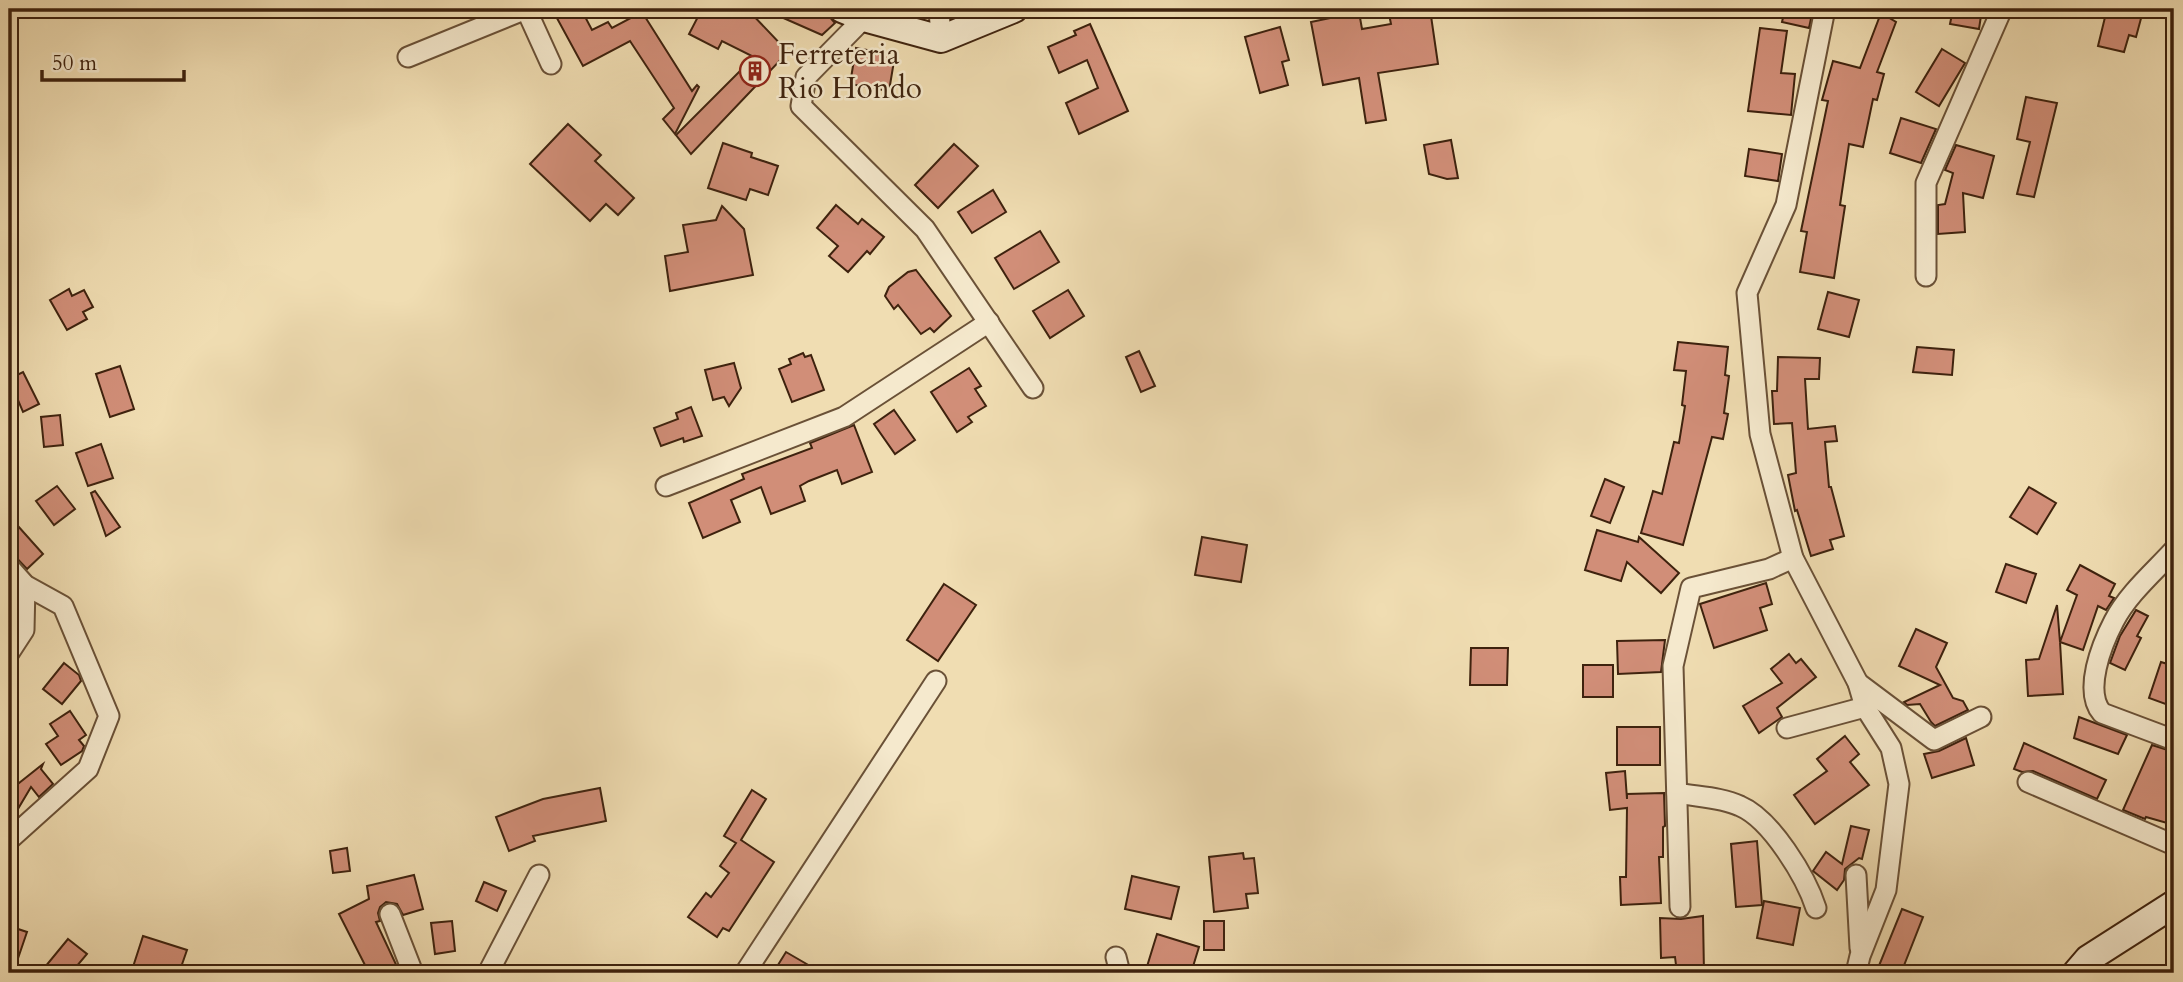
<svg xmlns="http://www.w3.org/2000/svg" width="2183" height="982" font-family="Cardo,serif">
	<style>
		.building { fill: #d18e78; stroke: #3e220e; stroke-width: 2 }
		.lines { fill: none; stroke-linecap: round; stroke-linejoin: round }
		.street-casing { stroke: #6a5137; stroke-width: 23 }
		.secondary-casing { stroke: #3e220e; stroke-width: 30 }
		.street { stroke: #f5e9cd; stroke-width: 19 }
		.secondary { stroke: #f5e9cd; stroke-width: 26 }
		.labels { text-anchor: middle; dominant-baseline: central; stroke-width: 5; stroke-linejoin: round; paint-order: stroke }
		.poi-label { font-size: 30px; fill: #3e220e; stroke: #f5e9cd; text-anchor: start }
	</style>
	<rect width="100%" height="100%" fill="#f0ddb2"/>
	<filter id="stains"><feTurbulence type="fractalNoise" baseFrequency=".00286" numOctaves="4"/><feColorMatrix values="0 0 0 0 .2 0 0 0 0 .09 0 0 0 0 .02 0 0 0 .5 -.17"/></filter>
	<radialGradient id="worn" r=".72"><stop offset=".6" stop-color="#630" stop-opacity="0"/><stop offset="1" stop-color="#630" stop-opacity=".3"/></radialGradient>
	<!-- building -->
	<g class="building">
		<path d="M552 9H581L592 30 608 22 612 28 642 12 692 91 697 85 699 87 675 134 663 119 674 108 630 41 583 66Z"/>
		<path d="M702 9H744L749 11 788 52 691 154 676 135 754 57 722 41 718 49 689 34Z"/>
		<path d="M763 9H813L828 15 835 23 822 35Z"/>
		<path d="M1388 9H1430L1438 64 1378 73 1386 120 1366 123 1359 78 1323 85 1311 22 1359 12 1362 29 1391 24Z"/>
		<path d="M1785 9H1813L1809 28 1782 22Z"/>
		<path d="M1953 9H1982L1979 29 1950 24Z"/>
		<path d="M2107 9 2143 11 2136 37 2129 35 2124 52 2098 46Z"/>
		<path d="M1881 13 1896 22 1877 72 1884 74 1877 100 1873 99 1863 147 1849 144 1840 205 1845 206 1834 278 1800 272 1807 232 1801 231 1828 101 1822 100 1833 61 1860 68Z"/>
		<path d="M1090 24 1128 111 1079 134 1066 103 1098 88 1087 60 1059 73 1048 47 1076 35 1074 31Z"/>
		<path d="M1280 27 1289 60 1282 62 1288 85 1260 93 1245 37Z"/>
		<path d="M1760 28 1787 31 1781 73 1795 74 1791 115 1748 111Z"/>
		<path d="M856 48 895 55 889 91 850 84Z"/>
		<path d="M1942 49 1965 63 1939 106 1916 92Z"/>
		<path d="M2026 97 2057 103 2034 197 2017 194 2030 142 2017 139Z"/>
		<path d="M1901 118 1936 129 1921 163 1890 153Z"/>
		<path d="M568 124 601 155 595 161 634 198 618 215 606 204 590 221 530 164Z"/>
		<path d="M1451 140 1458 178 1447 179 1429 174 1424 145Z"/>
		<path d="M723 143 752 153 751 157 778 166 768 195 750 189 746 200 708 188Z"/>
		<path d="M954 144 978 166 938 208 915 185Z"/>
		<path d="M1956 145 1994 156 1983 198 1963 193 1965 232 1938 234V205L1945 204 1953 173 1945 170Z"/>
		<path d="M1749 149 1782 154 1778 181 1745 176Z"/>
		<path d="M993 190 1006 212 972 233 958 212Z"/>
		<path d="M836 205 858 224 862 219 884 237 870 254 867 251 848 272 829 256 838 246 817 228Z"/>
		<path d="M722 206 744 229 753 275 670 291 665 256 688 252 683 225 716 220Z"/>
		<path d="M1040 231 1059 262 1014 289 995 258Z"/>
		<path d="M916 270 951 316 934 332 930 328 921 334 898 305 894 309 885 296 889 287 908 272Z"/>
		<path d="M69 289 72 296 84 290 93 307 83 312 87 319 67 330 50 300Z"/>
		<path d="M1068 290 1084 316 1050 338 1033 311Z"/>
		<path d="M1828 292 1859 300 1849 337 1818 329Z"/>
		<path d="M1678 342 1728 347 1725 375 1729 376 1724 413 1728 414 1723 439 1712 437 1683 545 1641 533 1653 491 1662 494 1674 442 1679 443 1685 406 1682 405 1686 371 1674 370Z"/>
		<path d="M1917 347 1954 350 1952 375 1913 372Z"/>
		<path d="M1139 351 1155 386 1141 392 1126 357Z"/>
		<path d="M803 353 805 357 811 355 824 390 792 402 779 369 791 364 789 359Z"/>
		<path d="M1778 357 1820 358 1819 379H1805L1808 429 1835 426 1837 441 1825 442 1829 487H1831L1844 536 1830 540 1833 549 1811 556 1797 510 1795 511 1788 475 1796 473 1792 423 1774 424 1772 391H1777Z"/>
		<path d="M734 363 741 388 729 406 724 397 713 400 705 370Z"/>
		<path d="M120 366 134 409 110 417 96 374Z"/>
		<path d="M969 368 981 386 975 389 986 406 968 417 972 422 957 432 931 392Z"/>
		<path d="M23 372 39 404 23 412 9 379Z"/>
		<path d="M691 407 702 436 684 442 683 438 661 446 654 428 678 419 676 413Z"/>
		<path d="M894 410 915 440 895 454 874 424Z"/>
		<path d="M60 415 63 445 44 447 41 417Z"/>
		<path d="M854 425 872 472 842 484 837 470 809 481 800 486 805 501 771 514 761 487 731 500 740 522 703 538 689 503 744 479 742 474 812 448 810 443Z"/>
		<path d="M101 444 113 478 88 486 76 453Z"/>
		<path d="M1605 479 1624 487 1610 523 1591 516Z"/>
		<path d="M57 486 75 509 54 525 36 501Z"/>
		<path d="M2029 487 2056 503 2037 534 2010 517Z"/>
		<path d="M95 491 120 527 106 536 91 493Z"/>
		<path d="M9 516 43 554 27 569 9 550Z"/>
		<path d="M1597 530 1638 542 1639 537 1679 573 1661 593 1627 562 1621 581 1585 570Z"/>
		<path d="M1202 537 1247 545 1241 582 1195 575Z"/>
		<path d="M2006 564 2036 574 2026 603 1996 592Z"/>
		<path d="M2080 565 2115 584 2109 596 2114 598 2106 610 2098 606 2083 650 2060 642 2063 694 2028 696 2026 660 2039 659 2057 605 2060 642 2077 595 2067 590Z"/>
		<path d="M1766 583 1772 604 1760 608 1767 630 1714 648 1700 604Z"/>
		<path d="M944 584 976 605 938 661 907 640Z"/>
		<path d="M2136 610 2148 616 2137 636 2141 638 2125 670 2110 663 2120 636Z"/>
		<path d="M1916 629 1947 643 1936 667 1953 698 1963 701 1968 710 1935 726 1931 722 1920 704 1907 705 1904 702 1940 685 1899 666Z"/>
		<path d="M1665 640 1661 672 1618 674 1617 641Z"/>
		<path d="M1471 648H1508L1507 685H1470Z"/>
		<path d="M1789 654 1796 663 1801 659 1816 677 1777 708 1782 717 1759 733 1743 706 1782 683 1771 669Z"/>
		<path d="M2161 662 2174 666V696L2171 706 2149 698Z"/>
		<path d="M64 663 79 675 81 681 62 704 43 689Z"/>
		<rect x="1583" y="665" width="30" height="32"/>
		<path d="M70 711 86 735 79 740 84 746 82 751 61 765 46 744 58 736 50 724Z"/>
		<path d="M2079 717 2127 735 2118 754 2074 738Z"/>
		<rect x="1617" y="727" width="43" height="38"/>
		<path d="M1845 736 1859 754 1850 762 1869 785 1815 824 1794 795 1827 771 1817 759Z"/>
		<path d="M1966 738 1974 765 1932 778 1924 754 1939 751Z"/>
		<path d="M2024 743 2106 780 2097 799 2033 771 2022 772 2014 769Z"/>
		<path d="M2152 745 2174 752V763L2169 786 2174 788V825L2146 817 2145 819 2123 810Z"/>
		<path d="M43 764 41 769 53 784 39 797 31 787 9 824V791Z"/>
		<path d="M1625 771 1627 799V794L1664 793 1665 826 1663 827V857H1659L1661 903 1621 905 1620 877H1626L1627 808 1610 810 1606 773Z"/>
		<path d="M600 788 606 821 533 836 535 841 509 851 496 817 543 799Z"/>
		<path d="M752 790 766 799 741 840 774 862 729 931 723 928 717 937 688 917 706 893 711 897 729 873 720 866 736 843 724 836Z"/>
		<path d="M1851 826 1869 830 1862 859 1859 858 1845 869 1844 880 1837 890 1813 871 1826 852 1842 864Z"/>
		<path d="M1757 841 1762 905 1736 907 1731 844Z"/>
		<path d="M347 848 350 871 333 873 330 851Z"/>
		<path d="M1243 853 1244 859 1254 858 1258 893 1246 894 1248 908 1214 912 1209 857Z"/>
		<path d="M414 875 423 909 403 915 397 904 386 902 380 907 378 913 380 921 376 922 400 973H369L339 914 369 899 367 886Z"/>
		<path d="M1132 876 1179 887 1171 919 1125 909Z"/>
		<path d="M484 882 506 891 497 911 476 901Z"/>
		<path d="M1764 901 1800 908 1793 945 1757 938Z"/>
		<path d="M1902 909 1923 917 1901 973H1876Z"/>
		<path d="M1703 916 1704 973H1677L1675 957 1661 958 1660 918 1681 919Z"/>
		<path d="M452 921 455 951 435 954 431 923Z"/>
		<rect x="1204" y="921" width="20" height="29"/>
		<path d="M9 926 27 932 13 973H9Z"/>
		<path d="M1157 934 1199 947 1191 973H1145Z"/>
		<path d="M143 936 187 950 179 973H142L132 970Z"/>
		<path d="M68 939 87 954 71 973H40Z"/>
		<path d="M786 952 822 973H773Z"/>
	</g>
	<g class="lines">
		<!-- street casing -->
		<g class="street-casing">
			<g id="street">
				<path d="M526 9 551 64"/>
				<path d="M939 9 941 39"/>
				<path d="M1825 9 1786 205 1747 293 1760 434 1793 558 1858 683 1865 707 1891 748 1899 784 1886 890 1860 956 1856 973"/>
				<path d="M864 18 806 77 801 106 925 229 1033 388"/>
				<path d="M408 57 526 9"/>
				<path d="M1926 276V183L2002 9"/>
				<path d="M666 486 844 417 989 322"/>
				<path d="M2174 550C2154 572 2128 594 2114 621 2102 644 2083 691 2102 713L2174 740"/>
				<path d="M9 567 25 585 63 606 109 716 88 769 9 840"/>
				<path d="M9 653 24 630 25 585"/>
				<path d="M1858 683 1934 740 1981 717"/>
				<path d="M1787 728 1865 707"/>
				<path d="M2028 782 2174 845"/>
				<path d="M1677 793C1697 797 1721 797 1740 806 1771 819 1806 877 1816 908"/>
				<path d="M1856 875 1860 948"/>
				<path d="M1680 907 1673 666 1691 588 1769 569 1793 558"/>
				<path d="M390 914 413 973"/>
				<path d="M1116 957 1120 973"/>
				<path d="M488 973 539 875"/>
				<path d="M745 973 936 681"/>
			</g>
		</g>
		<!-- secondary casing -->
		<g class="secondary-casing">
			<g id="secondary">
				<path d="M842 9 864 18 941 39 1014 9"/>
				<path d="M2076 973 2088 959 2174 904"/>
			</g>
		</g>
		<!-- street -->
		<use href="#street" class="street"/>
		<!-- secondary -->
		<use href="#secondary" class="secondary"/>
	</g>
	<!-- icons -->
	<defs>
		<g id="building-ring" transform="scale(1.575)"><circle r="9.5" fill="#f5e9cd" stroke="#8f2418" stroke-width="1.5"/><path d="M-4-6H4V6H1V3H-1V6H-4ZM-2.5-4.3h1.7v1.8h-1.7ZM.8-4.3h1.7v1.8H.8ZM-2.5-1h1.7V.8h-1.7ZM.8-1h1.7V.8H.8Z" fill="#8f2418"/></g>
	</defs>
	<g fill-rule="evenodd">
		<use href="#building-ring" x="755" y="71"/>
	</g>
	<g class="labels">
		<!-- poi labels -->
		<g class="poi-label">
			<text x="778" y="54">Ferreteria<tspan x="778" dy="34">Rio Hondo</tspan></text>
		</g>
	</g>
	<!-- margin -->
	<rect width="2183" height="982" fill="none" stroke="#f0ddb2" stroke-width="35"/>
	<rect x="10" y="10" width="2162" height="961" fill="none" stroke="#3e220e" stroke-width="3.5"/>
	<rect x="18" y="18" width="2148" height="947" fill="none" stroke="#3e220e" stroke-width="2"/>
	<!-- scale -->
	<path d="M42 70v10h142v-10" fill="none" stroke="#3e220e" stroke-width="3.5"/>
	<text x="52" y="70" font-size="21" fill="#3e220e" stroke="#f5e9cd" stroke-width="5" paint-order="stroke">50 m</text>
	<rect width="100%" height="100%" filter="url(#stains)"/>
	<rect width="100%" height="100%" fill="url(#worn)"/>
</svg>
